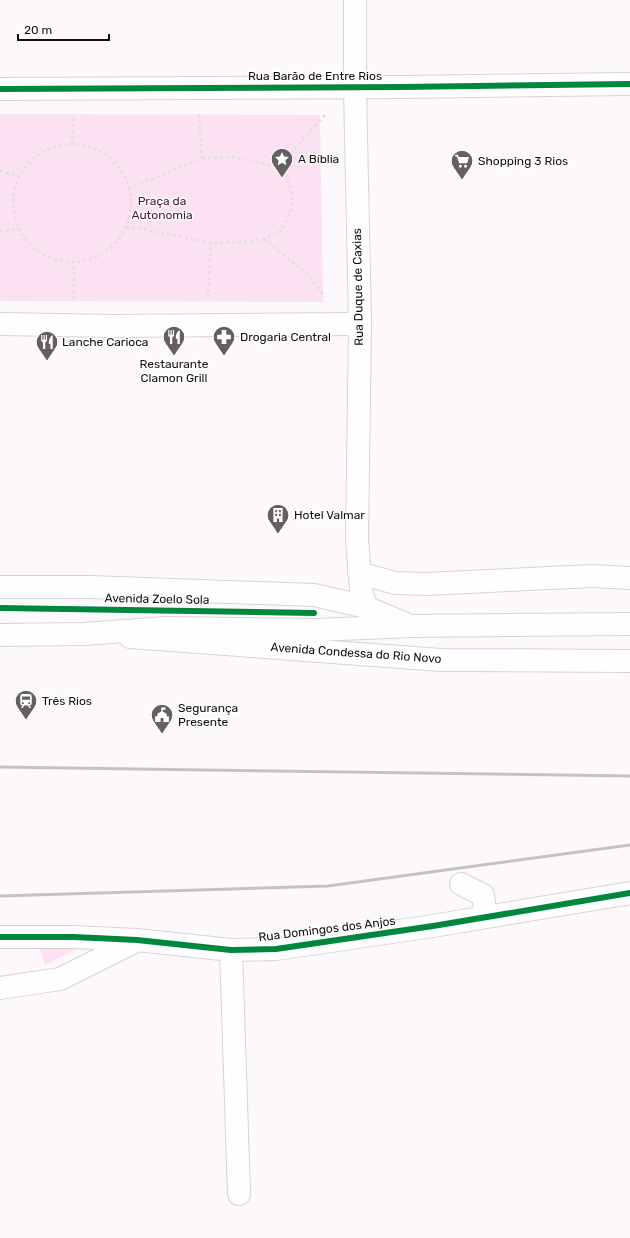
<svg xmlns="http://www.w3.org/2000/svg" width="630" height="1238" font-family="Rubik,sans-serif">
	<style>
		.green { fill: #fce1f2 }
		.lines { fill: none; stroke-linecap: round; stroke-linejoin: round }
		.minor-casing { stroke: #d7d3d5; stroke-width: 24 }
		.major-casing { stroke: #d7d3d5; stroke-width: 24 }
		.path { stroke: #e1e0e1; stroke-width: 2.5; stroke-dasharray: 3 3; stroke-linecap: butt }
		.minor { stroke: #fffefe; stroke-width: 22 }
		.major { stroke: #fffefe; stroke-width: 22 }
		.rail { stroke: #c4c3c4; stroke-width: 3 }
		.cycleway-casing { stroke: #fff; stroke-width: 8 }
		.cycleway { stroke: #00873e; stroke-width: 6 }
		.labels { text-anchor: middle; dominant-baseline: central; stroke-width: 3; stroke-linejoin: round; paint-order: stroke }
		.street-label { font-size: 12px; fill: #110e10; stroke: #fff }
		.poi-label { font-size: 12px; fill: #110e10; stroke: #fff; text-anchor: start }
		.park-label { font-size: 12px; fill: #481239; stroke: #fff }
	</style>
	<rect width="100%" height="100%" fill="#fdf8fb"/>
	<!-- green -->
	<g class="green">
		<path d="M0 114 320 115 323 302 0 301Z"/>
		<path d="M38 943H88L45 965Z"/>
	</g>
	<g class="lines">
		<!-- minor casing -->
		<g class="minor-casing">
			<g id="minor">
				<path d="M355 0V87L360 324 357 538 361 590 366 607"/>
				<path d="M0 89 403 87 630 84"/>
				<path d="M0 324 113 326 360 324"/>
				<path d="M359 573 395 583 425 584 593 576 630 578"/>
				<path d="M130 637 441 660 630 661"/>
				<path d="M461 884 483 895 486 917"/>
				<path d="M0 937H74L137 940 231 950 276 949 433 926 630 893"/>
				<path d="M231 950 239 1194"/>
				<path d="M0 988 60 979 136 941"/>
			</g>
		</g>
		<!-- major casing -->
		<g class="major-casing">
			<g id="major">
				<path d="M0 587H90L314 595 366 607 406 624"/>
				<path d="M0 635 83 634 166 628 316 630 412 626 630 624"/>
			</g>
		</g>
		<!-- path -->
		<g class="path">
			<circle cx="72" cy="203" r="59"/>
			<path d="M72 145 73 115"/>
			<path d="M202 158 232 157 278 167 326 114"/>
			<path d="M0 171 19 176"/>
			<path d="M129 188 202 158 199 114"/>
			<path d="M126 226 211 243 238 242 264 239 282 230 290 213 293 195 287 177 278 167"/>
			<path d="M0 232 19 228"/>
			<path d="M264 239 307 274 325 297"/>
			<path d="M208 298 211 243"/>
			<path d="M74 299V262"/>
		</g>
		<!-- minor -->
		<use href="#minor" class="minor"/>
		<!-- major -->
		<use href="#major" class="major"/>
		<!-- rail -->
		<g class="rail">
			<path d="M0 767 630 776"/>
			<path d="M0 896 328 886 630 845"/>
		</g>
		<!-- cycleway casing -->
		<g class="cycleway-casing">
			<g id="cycleway">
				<path d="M0 89 403 87 630 84"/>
				<path d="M0 608 314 613"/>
				<path d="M0 937H74L137 940 231 950 276 949 433 926 630 893"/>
			</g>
		</g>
		<!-- cycleway -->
		<use href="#cycleway" class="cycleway"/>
	</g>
	<!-- icons -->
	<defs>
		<g id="sight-pin" transform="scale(1.15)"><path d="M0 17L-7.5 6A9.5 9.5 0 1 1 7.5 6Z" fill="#646062" stroke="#fff"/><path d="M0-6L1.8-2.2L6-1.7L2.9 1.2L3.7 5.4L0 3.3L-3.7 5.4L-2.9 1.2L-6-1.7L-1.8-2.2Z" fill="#fff"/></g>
		<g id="supermarket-pin" transform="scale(1.15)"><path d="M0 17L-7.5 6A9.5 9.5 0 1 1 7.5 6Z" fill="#646062" stroke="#fff"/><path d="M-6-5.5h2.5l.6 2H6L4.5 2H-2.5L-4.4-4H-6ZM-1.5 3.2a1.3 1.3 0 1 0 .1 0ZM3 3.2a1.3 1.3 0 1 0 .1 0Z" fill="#fff"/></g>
		<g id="restaurant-pin" transform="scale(1.15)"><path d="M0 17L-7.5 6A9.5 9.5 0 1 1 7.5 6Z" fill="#646062" stroke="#fff"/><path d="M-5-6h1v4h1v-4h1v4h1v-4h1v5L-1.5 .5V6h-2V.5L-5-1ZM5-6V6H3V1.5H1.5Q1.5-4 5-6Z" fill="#fff"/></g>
		<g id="pharmacy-pin" transform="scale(1.15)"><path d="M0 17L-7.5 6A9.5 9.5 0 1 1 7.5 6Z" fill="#646062" stroke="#fff"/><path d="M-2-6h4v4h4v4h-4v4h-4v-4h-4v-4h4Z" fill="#fff"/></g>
		<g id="building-pin" transform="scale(1.15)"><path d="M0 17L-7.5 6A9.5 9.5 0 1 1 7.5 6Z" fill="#646062" stroke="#fff"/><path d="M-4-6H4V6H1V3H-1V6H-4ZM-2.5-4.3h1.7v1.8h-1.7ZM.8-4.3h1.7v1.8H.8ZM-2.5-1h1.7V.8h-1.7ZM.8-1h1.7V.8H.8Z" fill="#fff"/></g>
		<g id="station-pin" transform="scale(1.15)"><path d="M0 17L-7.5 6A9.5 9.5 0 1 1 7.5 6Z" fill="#646062" stroke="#fff"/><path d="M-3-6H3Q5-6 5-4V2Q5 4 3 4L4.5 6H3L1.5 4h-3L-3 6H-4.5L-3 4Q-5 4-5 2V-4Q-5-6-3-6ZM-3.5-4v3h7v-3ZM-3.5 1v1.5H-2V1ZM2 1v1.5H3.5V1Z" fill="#fff"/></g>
		<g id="civic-pin" transform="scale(1.15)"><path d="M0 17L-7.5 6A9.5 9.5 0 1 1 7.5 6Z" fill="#646062" stroke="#fff"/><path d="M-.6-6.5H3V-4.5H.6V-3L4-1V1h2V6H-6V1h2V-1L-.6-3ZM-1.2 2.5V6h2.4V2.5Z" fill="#fff"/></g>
	</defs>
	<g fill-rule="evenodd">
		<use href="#sight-pin" x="282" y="159"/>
		<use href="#supermarket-pin" x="462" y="161"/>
		<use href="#restaurant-pin" x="174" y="337"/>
		<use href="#pharmacy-pin" x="224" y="337"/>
		<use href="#restaurant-pin" x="47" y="342"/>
		<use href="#building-pin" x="278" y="515"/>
		<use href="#station-pin" x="26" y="701"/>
		<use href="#civic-pin" x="162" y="715"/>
	</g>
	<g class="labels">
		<!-- street labels -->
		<g class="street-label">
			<text x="315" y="76">Rua Barão de Entre Rios</text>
			<text transform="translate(358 287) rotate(-91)">Rua Duque de Caxias</text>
			<text transform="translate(157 599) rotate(1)">Avenida Zoelo Sola</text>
			<text transform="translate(356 653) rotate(4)">Avenida Condessa do Rio Novo</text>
			<text transform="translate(327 929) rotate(-7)">Rua Domingos dos Anjos</text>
		</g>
		<!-- poi labels -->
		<g class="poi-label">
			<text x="298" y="159">A Bíblia</text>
			<text x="478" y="161">Shopping 3 Rios</text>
			<text x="240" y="337">Drogaria Central</text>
			<text x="62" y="342">Lanche Carioca</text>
			<text x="174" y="364" text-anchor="middle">Restaurante<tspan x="174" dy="14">Clamon Grill</tspan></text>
			<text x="294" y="515">Hotel Valmar</text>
			<text x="42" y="701">Três Rios</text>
			<text x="178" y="708">Segurança<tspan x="178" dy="14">Presente</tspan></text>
		</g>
		<!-- park labels -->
		<g class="park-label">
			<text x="162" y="201">Praça da<tspan x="162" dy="14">Autonomia</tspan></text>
		</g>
	</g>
	<!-- scale -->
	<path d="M18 34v6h91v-6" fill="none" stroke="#110e10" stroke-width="2"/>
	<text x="24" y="34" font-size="12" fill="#110e10" stroke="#ffffff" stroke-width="3" paint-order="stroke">20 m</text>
</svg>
